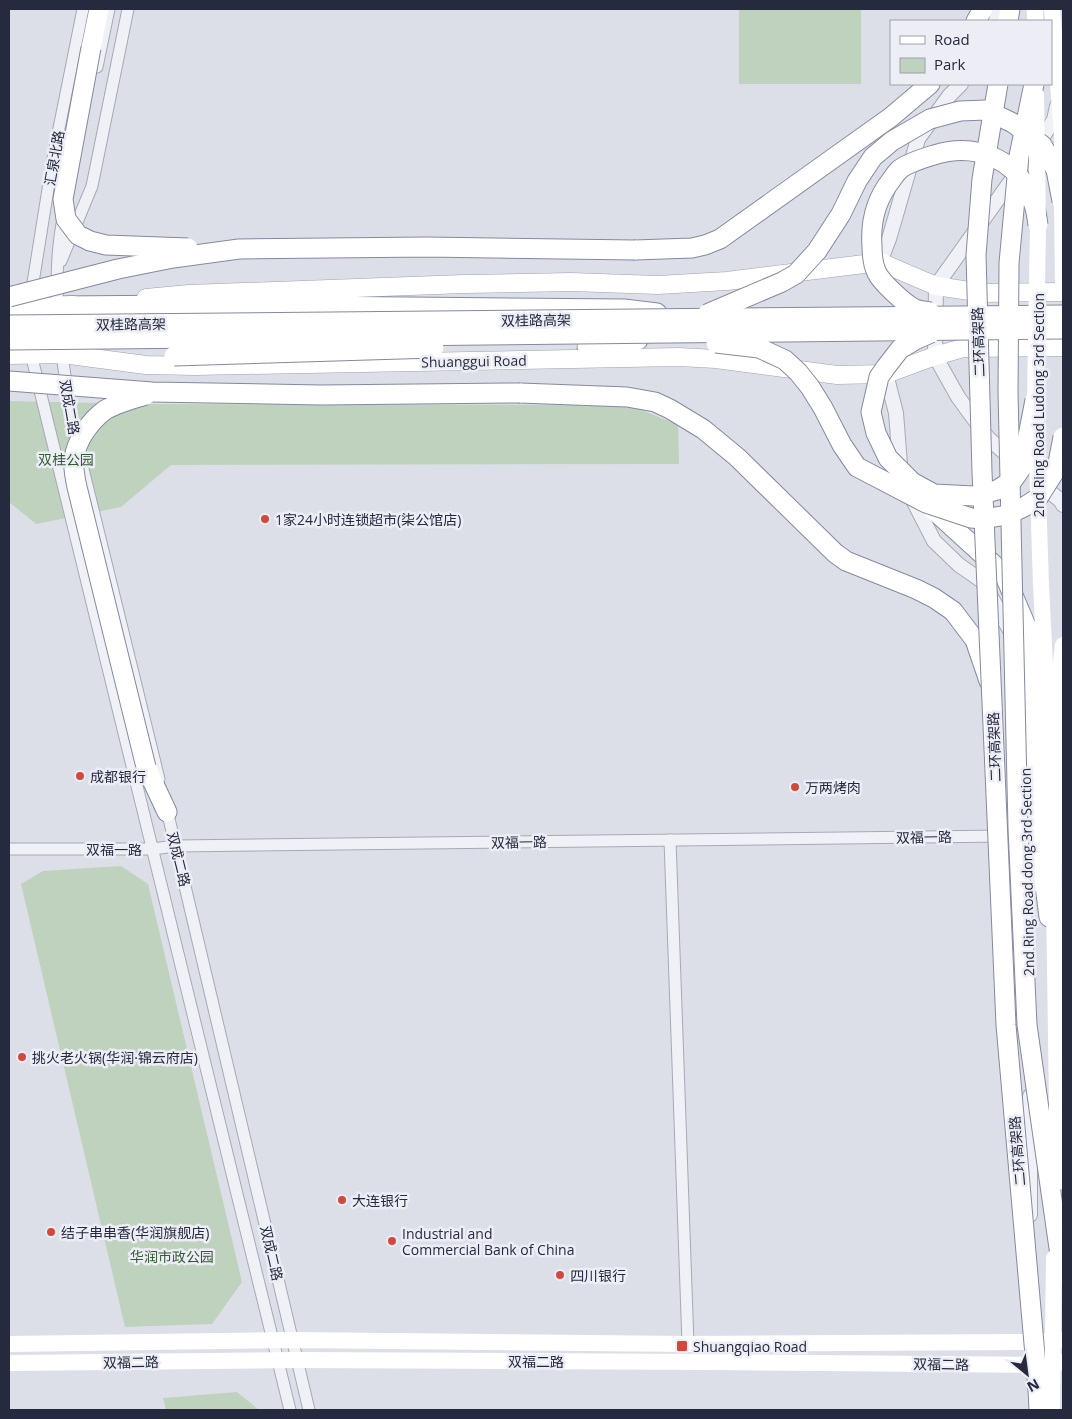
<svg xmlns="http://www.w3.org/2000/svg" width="1072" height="1419" font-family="'Open Sans','Noto Sans SC',sans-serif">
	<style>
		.green { fill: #bfd2be }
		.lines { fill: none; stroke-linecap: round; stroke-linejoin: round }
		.minor-casing { stroke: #a6a9b5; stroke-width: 13 }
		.tertiary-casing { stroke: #a6a9b5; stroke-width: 16 }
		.primary-casing { stroke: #9ca0b4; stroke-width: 19 }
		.trunk-casing { stroke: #84899f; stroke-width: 21 }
		.minor { stroke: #f0f1f6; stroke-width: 11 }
		.tertiary { stroke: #f0f1f6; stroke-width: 14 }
		.secondary { stroke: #fff; stroke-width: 16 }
		.primary { stroke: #fff; stroke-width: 18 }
		.trunk { stroke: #fff; stroke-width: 19 }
		.trunk-bridge-casing { stroke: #84899f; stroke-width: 21; stroke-linecap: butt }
		.secondary-bridge { stroke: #fff; stroke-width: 16 }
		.trunk-bridge { stroke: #fff; stroke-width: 19 }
		.poi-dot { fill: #d3483c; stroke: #edeef5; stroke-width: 2 }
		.labels { text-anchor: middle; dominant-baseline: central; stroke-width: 5; stroke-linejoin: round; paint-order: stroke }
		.street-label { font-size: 14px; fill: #262a3f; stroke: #edeef5 }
		.park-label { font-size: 14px; fill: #335b34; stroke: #edeef5 }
		.poi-label { font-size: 14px; fill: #262a3f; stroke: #edeef5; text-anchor: start }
	</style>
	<rect width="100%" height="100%" fill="#dddfe8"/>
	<!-- green -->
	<g class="green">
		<rect x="739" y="9" width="122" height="75"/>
		<path d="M9 401 143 404 597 405 637 408 678 425 679 464 171 465 121 507 36 524 9 502Z"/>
		<path d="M121 866 148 884 242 1282 212 1324 125 1327 21 884 43 871Z"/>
		<path d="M237 1392 259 1410H166L163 1398Z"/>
	</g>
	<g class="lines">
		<!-- minor casing -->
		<g class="minor-casing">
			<g id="minor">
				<path d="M97 67 109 9"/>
				<path d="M61 261 92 186 128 9"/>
				<path d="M31 295 53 158 83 9"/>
				<path d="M58 310C56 278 57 246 64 214"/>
				<path d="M31 348V354L290 1410"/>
				<path d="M61 348 72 424 159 779"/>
				<path d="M166 806 309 1410"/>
				<path d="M670 840 688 1344"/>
				<path d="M9 849H152L176 846 1002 836"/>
			</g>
		</g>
		<!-- tertiary casing -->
		<g class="tertiary-casing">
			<g id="tertiary">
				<path d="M996 21 998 9"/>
				<path d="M1035 148 1054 120 1057 106"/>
				<path d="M880 262 889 239 918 139 949 96 961 84"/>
				<path d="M886 374 896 413 901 477 934 541 959 565 982 581 1012 634"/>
				<path d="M1014 461 988 438 958 397 935 356 936 286 1018 171"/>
				<path d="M1038 482 1061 501 1063 505"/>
				<path d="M1025 774 1029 836V890"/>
				<path d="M1030 1096V1215"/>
			</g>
		</g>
		<!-- primary casing -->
		<g class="primary-casing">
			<g id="primary">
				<path d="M146 298 189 294 464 284 571 282 658 285 727 281 880 262 936 286 983 293 1063 292"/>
				<path d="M9 309 73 305"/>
				<path d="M9 355 62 354 146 365 195 366 679 357 716 359 837 375 886 374 935 356 963 348 1063 347"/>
			</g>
		</g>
		<!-- trunk casing -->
		<g class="trunk-casing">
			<g id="trunk">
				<path d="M976 21 983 9"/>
				<path d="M1008 21 1010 9"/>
				<path d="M91 48 99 9"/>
				<path d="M635 250 692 248 705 245 720 239 891 117 930 84"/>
				<path d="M58 306 189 305 624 309 657 313"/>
				<path d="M587 347 638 340"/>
				<path d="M520 393 627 397 655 402 670 409 703 429 737 457 835 553 846 561 916 589 934 598 953 611 975 640 989 681"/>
				<path d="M926 503 1004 574 1027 628 1043 870 1049 917"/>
				<path d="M146 767 167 812"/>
				<path d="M1038 1389 1039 1410"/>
			</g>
		</g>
		<!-- minor -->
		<use href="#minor" class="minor"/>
		<!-- tertiary -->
		<use href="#tertiary" class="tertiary"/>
		<!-- secondary -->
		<g class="secondary">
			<path d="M1035 9V21"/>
			<path d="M1062 201 1063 283"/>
			<path d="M1063 645 1060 671 1063 857"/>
			<path d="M9 1344 292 1340 688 1344 1031 1342 1063 1340"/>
			<path d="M9 1363 297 1360 716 1362 1032 1365 1063 1362"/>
		</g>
		<!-- primary -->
		<use href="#primary" class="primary"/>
		<!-- trunk -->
		<use href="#trunk" class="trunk"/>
		<!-- trunk-bridge casing -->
		<g class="trunk-bridge-casing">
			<g id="trunk-bridge">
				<path d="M91 48 63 199 66 219 78 235 90 241 106 245 188 248"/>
				<path d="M998 84 982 179 976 255 982 472 1006 1025 1038 1389"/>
				<path d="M1034 84 1019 156 1009 263 1008 392 1018 828 1027 1025 1063 1276"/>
				<path d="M9 297 118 269 173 258 239 249 427 247 635 250"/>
				<path d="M930 312C926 311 920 311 915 309 905 304 882 283 877 273 873 265 872 255 872 246 870 220 876 199 892 179 894 176 897 172 899 170 907 163 924 158 934 155 976 142 1019 159 1033 202 1036 209 1037 217 1038 225"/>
				<path d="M707 314 782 282 796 274 817 251 841 214 857 181 873 157 892 141 930 119 960 111 986 110 1013 123 1042 145 1056 170 1062 201"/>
				<path d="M9 325 1063 315"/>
				<path d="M931 333 915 340 900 349 886 367 879 377 871 412 876 433 888 458 912 482 934 494 974 496 997 490 1013 480 1022 467 1035 400"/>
				<path d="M9 340 1063 329"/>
				<path d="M716 343 759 348 785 360 798 372 810 387 823 408 842 445 857 467 926 503 971 518 983 519 1007 515 1024 507 1038 498 1057 468 1063 437"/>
				<path d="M174 356 434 348"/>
				<path d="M9 381 152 392 321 395 520 393"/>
				<path d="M146 395C132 399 117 403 105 410 90 421 76 441 74 459 73 468 75 478 77 487L146 767"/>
			</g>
		</g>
		<!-- secondary-bridge -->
		<g class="secondary-bridge">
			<path d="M1052 9 1062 133V184"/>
			<path d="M1036 95 1038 225 1035 400 1041 585 1053 827 1057 1106 1056 1183"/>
			<path d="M1052 1410 1054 1258"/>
		</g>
		<!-- trunk-bridge -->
		<use href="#trunk-bridge" class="trunk-bridge"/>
	</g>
	<!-- markers -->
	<g class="poi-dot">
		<circle cx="265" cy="519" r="5"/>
		<circle cx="80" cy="776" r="5"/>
		<circle cx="795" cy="787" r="5"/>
		<circle cx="22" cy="1057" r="5"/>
		<circle cx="342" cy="1200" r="5"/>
		<circle cx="51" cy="1232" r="5"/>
		<circle cx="392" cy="1241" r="5"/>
		<circle cx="560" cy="1275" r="5"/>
		<rect x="676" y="1340" width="12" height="12" rx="2.5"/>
	</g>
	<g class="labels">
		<!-- street labels -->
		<g class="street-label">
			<text transform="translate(54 158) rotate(-80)">汇泉北路</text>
			<text transform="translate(536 320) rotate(-1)">双桂路高架</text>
			<text transform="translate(131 324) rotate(-1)">双桂路高架</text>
			<text transform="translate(978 342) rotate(-92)">二环高架路</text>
			<text transform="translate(474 361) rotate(-1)">Shuanggui Road</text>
			<text transform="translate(1038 405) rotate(-90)">2nd Ring Road Ludong 3rd Section</text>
			<text transform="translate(70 407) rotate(80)">双成二路</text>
			<text transform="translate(994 747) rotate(-92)">二环高架路</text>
			<text transform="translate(924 837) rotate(-1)">双福一路</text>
			<text transform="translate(519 842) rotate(-1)">双福一路</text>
			<text x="114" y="849">双福一路</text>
			<text transform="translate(179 859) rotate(76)">双成二路</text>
			<text transform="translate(1027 872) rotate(-91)">2nd Ring Road dong 3rd Section</text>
			<text transform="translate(1017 1151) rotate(-95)">二环高架路</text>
			<text transform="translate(272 1253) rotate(77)">双成二路</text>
			<text x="536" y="1361">双福二路</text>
			<text transform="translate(131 1362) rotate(-1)">双福二路</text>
			<text transform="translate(941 1364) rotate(1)">双福二路</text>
		</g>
		<!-- park labels -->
		<g class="park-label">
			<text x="66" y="459">双桂公园</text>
			<text x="172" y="1256">华润市政公园</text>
		</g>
		<!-- poi labels -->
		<g class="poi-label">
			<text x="275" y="519">1家24小时连锁超市(柒公馆店)</text>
			<text x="90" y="776">成都银行</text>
			<text x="805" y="787">万两烤肉</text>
			<text x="32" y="1057">挑火老火锅(华润·锦云府店)</text>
			<text x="352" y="1200">大连银行</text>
			<text x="61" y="1232">结子串串香(华润旗舰店)</text>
			<text x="402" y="1233">Industrial and<tspan x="402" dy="16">Commercial Bank of China</tspan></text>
			<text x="570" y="1275">四川银行</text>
			<text x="693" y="1346">Shuangqiao Road</text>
		</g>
	</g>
	<!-- border -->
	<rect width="1072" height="1419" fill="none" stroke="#262a3f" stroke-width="20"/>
	<!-- legend -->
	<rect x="890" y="20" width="162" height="65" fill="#edeef5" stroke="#9da0ac"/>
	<rect x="900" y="36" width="25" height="8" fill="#ffffff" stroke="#9da0ac"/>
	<text x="934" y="45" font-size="15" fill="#262a3f">Road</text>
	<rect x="900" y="58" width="25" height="15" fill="#bfd2be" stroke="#9da0ac"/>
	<text x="934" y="70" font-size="15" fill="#262a3f">Park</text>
	<!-- north arrow -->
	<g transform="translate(1027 1374) rotate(151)" stroke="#edeef5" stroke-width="4" paint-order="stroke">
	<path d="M0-4L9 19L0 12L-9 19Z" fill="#262a3f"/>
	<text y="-8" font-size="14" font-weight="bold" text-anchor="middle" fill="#262a3f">N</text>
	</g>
</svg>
